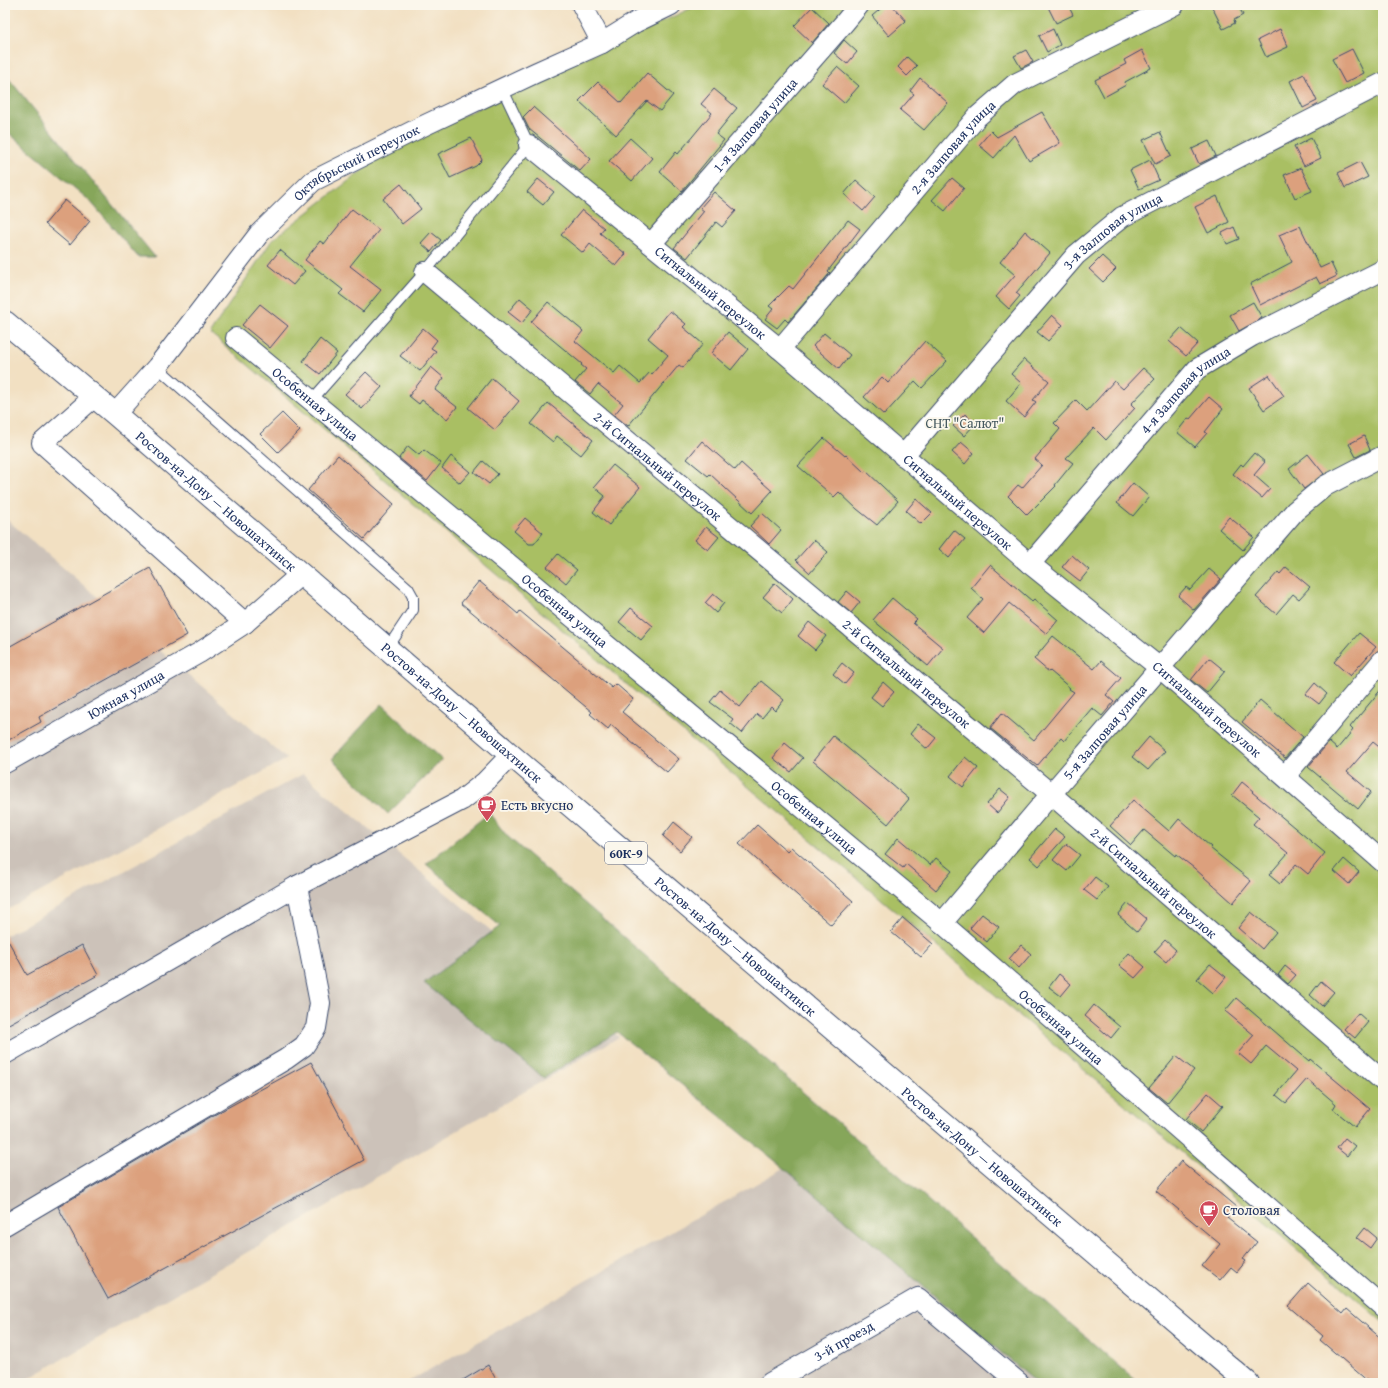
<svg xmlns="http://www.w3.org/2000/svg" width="1388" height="1388" font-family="'Gentium Book Plus',serif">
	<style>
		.industrial { fill: #ccc2b9 }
		.green { fill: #a9bf64; stroke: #627761 }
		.forest { fill: #86a65a; stroke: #506a5c }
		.building { fill: #dca07d }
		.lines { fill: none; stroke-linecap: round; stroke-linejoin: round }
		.lane-casing { stroke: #3b4a6d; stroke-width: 12 }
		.street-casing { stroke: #3b4a6d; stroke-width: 22 }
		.primary-casing { stroke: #3b4a6d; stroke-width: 24 }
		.lane { stroke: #fff; stroke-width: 10 }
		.street { stroke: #fff; stroke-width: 20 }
		.primary { stroke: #fff; stroke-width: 22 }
		.labels { text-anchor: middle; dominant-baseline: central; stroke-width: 3.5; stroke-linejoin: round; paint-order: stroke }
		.shield { fill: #fbf7ec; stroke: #5e6b89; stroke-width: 1 }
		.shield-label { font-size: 13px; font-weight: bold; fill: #1b2f5e }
		.street-label { font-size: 14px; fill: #1b2f5e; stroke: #fbf7ec }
		.park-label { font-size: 14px; fill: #465a60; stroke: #fbf7ec }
		.poi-label { font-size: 14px; fill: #1b2f5e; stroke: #fbf7ec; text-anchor: start }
	</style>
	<rect width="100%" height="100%" fill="#fbf7ec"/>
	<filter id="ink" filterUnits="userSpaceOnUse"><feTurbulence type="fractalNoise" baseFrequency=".025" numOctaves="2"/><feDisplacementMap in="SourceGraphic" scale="8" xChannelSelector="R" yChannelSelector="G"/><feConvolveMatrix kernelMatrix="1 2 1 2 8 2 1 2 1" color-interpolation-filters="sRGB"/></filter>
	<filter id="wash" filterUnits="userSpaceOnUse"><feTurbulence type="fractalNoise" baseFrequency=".012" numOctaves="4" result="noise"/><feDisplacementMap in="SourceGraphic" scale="16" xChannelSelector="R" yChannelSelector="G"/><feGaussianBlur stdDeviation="0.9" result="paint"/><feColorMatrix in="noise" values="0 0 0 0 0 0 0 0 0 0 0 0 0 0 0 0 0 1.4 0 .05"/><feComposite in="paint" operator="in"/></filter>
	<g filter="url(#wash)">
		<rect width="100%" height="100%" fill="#f2e0c2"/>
		<!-- industrial -->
		<g class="industrial">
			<path d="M5 518 287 759 5 911Z"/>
			<path d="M303 774 619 1037 21 1383H5V936Z"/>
			<path d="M784 1168 1037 1383H406Z"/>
		</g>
		<!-- green -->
		<path class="green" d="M698 5H1383V1322L210 333 272 240 381 156 513 91Z"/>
		<!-- forest -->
		<g class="forest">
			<path d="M5 74 155 257H138L90 201 5 130Z"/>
			<path d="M382 704 442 760 388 814 332 759Z"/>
			<path d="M489 813 507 836 1139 1383H1037L784 1168 617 1032 544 1078 424 983 500 926 426 864Z"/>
		</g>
		<g id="blocks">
			<!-- building -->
			<g class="building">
				<path d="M885 5H892L906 21 889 36 872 16Z"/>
				<path d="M1047 5H1068L1073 15 1056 23Z"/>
				<path d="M1211 5H1238L1243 15 1234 20 1235 23 1223 29Z"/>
				<path d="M812 7 829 23 812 43 794 26Z"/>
				<path d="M1053 29 1060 45 1047 52 1039 36Z"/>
				<path d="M1280 29 1288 47 1266 57 1258 40Z"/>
				<path d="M844 40 857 52 847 64 834 53Z"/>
				<path d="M1352 49 1364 73 1345 83 1332 59Z"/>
				<path d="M1026 50 1033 62 1021 68 1014 56Z"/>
				<path d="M1142 50 1151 68 1125 82 1126 85 1104 97 1095 80 1126 64 1124 60Z"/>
				<path d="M907 57 917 66 907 76 898 67Z"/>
				<path d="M837 67 859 86 844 103 822 84Z"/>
				<path d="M647 73 673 95 660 111 647 101 616 135 579 101 598 82 621 103Z"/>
				<path d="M1304 74 1317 101 1303 108 1290 81Z"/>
				<path d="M920 78 948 103 924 130 900 110 914 94 910 91Z"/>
				<path d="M714 89 737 108 716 134 724 140 682 191 660 172 676 152 678 154 712 113 701 104Z"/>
				<path d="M533 107 591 159 580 171 529 129 523 117Z"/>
				<path d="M1042 112 1060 143 1029 161 1014 135 994 158 979 145 991 131 997 137Z"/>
				<path d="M1160 132 1171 156 1155 164 1143 140Z"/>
				<path d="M471 138 482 160 476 166 450 178 438 154Z"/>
				<path d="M630 138 652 158 632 181 609 161Z"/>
				<path d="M1311 138 1321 158 1304 166 1294 147Z"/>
				<path d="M1209 141 1216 156 1199 164 1192 149Z"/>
				<path d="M1150 160 1159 180 1139 189 1130 170Z"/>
				<path d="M1360 162 1368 177 1345 188 1338 173Z"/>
				<path d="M1301 168 1312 191 1295 198 1284 175Z"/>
				<path d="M952 178 964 188 945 211 932 200Z"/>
				<path d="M538 179 554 192 543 205 527 192Z"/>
				<path d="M856 180 875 197 863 211 844 194Z"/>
				<path d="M401 184 421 209 402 224 383 199Z"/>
				<path d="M714 192 736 211 722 227 716 222 687 258 674 248 704 211 700 208Z"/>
				<path d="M1217 196 1229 222 1208 233 1195 207Z"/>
				<path d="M65 200 90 221 70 245 45 224Z"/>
				<path d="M352 209 379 230 350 266 381 290 363 312 339 294 343 290 305 260 320 241 324 244Z"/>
				<path d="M582 210 604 228 600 233 626 254 616 266 590 244 583 253 561 235Z"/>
				<path d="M848 220 860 229 828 271 830 273 788 322 785 319 777 328 765 319 773 309 769 306 789 286 793 289Z"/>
				<path d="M1300 226 1320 268 1331 263 1337 276 1320 284 1316 277 1260 305 1250 284 1292 262 1279 235Z"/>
				<path d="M1234 227 1239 239 1227 244 1222 233Z"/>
				<path d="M1025 231 1050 253 1016 293 1020 296 1009 309 996 297 1015 275 1000 262Z"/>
				<path d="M431 232 441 240 431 252 421 243Z"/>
				<path d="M280 250 305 271 293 285 268 265Z"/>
				<path d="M1102 256 1116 269 1103 282 1089 269Z"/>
				<path d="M520 298 533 309 522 323 508 312Z"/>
				<path d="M548 302 583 331 575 341 614 373 620 366 640 383 650 372 652 374 668 355 648 338 670 311 686 324 683 327 703 344 683 368 679 365 628 426 614 415 623 404 598 384 590 394 575 382 586 369 581 365 582 364 531 322Z"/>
				<path d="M1253 302 1262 318 1239 331 1230 315Z"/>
				<path d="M260 304 288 326 270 348 242 325Z"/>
				<path d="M1052 315 1063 325 1048 341 1037 332Z"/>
				<path d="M423 328 437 340 431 348 436 351 420 371 400 356Z"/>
				<path d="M1181 328 1198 343 1186 356 1169 341Z"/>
				<path d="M728 332 748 349 731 370 711 353Z"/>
				<path d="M824 333 850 355 839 369 813 346Z"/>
				<path d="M320 339 337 353 320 374 303 361Z"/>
				<path d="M925 341 947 361 922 388 915 381 884 415 864 397 882 377 888 383Z"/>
				<path d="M1024 359 1049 381 1033 400 1036 402 1024 417 1006 401 1021 383 1011 374Z"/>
				<path d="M431 367 444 378 435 390 457 407 447 419 422 400 419 404 409 396Z"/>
				<path d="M1143 368 1155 379 1131 404 1135 408 1106 440 1094 428 1066 458 1073 463 1055 485 1056 486 1027 515 1008 496 1018 485 1022 488 1042 465 1035 459 1060 429 1054 423 1076 400 1087 411 1114 381 1123 389Z"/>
				<path d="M366 372 382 387 362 409 345 394Z"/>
				<path d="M1269 375 1284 396 1264 410 1249 388Z"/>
				<path d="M492 378 519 401 495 430 468 408Z"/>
				<path d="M1209 397 1223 409 1205 432 1207 433 1195 447 1177 432 1188 418 1190 419Z"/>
				<path d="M548 403 593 440 581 455 557 436 553 442 531 424Z"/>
				<path d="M282 413 300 431 278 452 260 434Z"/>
				<path d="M965 414 975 424 964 436 953 426Z"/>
				<path d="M1364 436 1370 450 1356 457 1349 444Z"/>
				<path d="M824 438 845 456 846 455 864 472 866 471 898 501 877 525 857 509 839 492 834 497 798 466Z"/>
				<path d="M702 441 735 470 741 463 772 491 752 513 710 474 708 476 687 459Z"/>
				<path d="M961 442 974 453 965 464 952 452Z"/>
				<path d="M408 446 419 455 424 450 441 463 427 481 399 458Z"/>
				<path d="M1254 453 1265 462 1254 475 1270 489 1262 498 1233 474 1241 464 1243 466Z"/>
				<path d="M1308 454 1324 474 1304 489 1289 469Z"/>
				<path d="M338 455 394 504 364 539 308 490Z"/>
				<path d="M451 456 470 472 460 483 442 468Z"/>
				<path d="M483 461 498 474 489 484 474 472Z"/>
				<path d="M613 465 640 487 609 525 593 512 605 496 594 487Z"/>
				<path d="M1133 483 1149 497 1133 516 1117 503Z"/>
				<path d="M916 499 932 513 921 524 906 511Z"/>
				<path d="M762 513 781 530 769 544 750 526Z"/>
				<path d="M1229 517 1254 537 1243 550 1219 529Z"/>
				<path d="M525 518 543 533 534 544H529L514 531Z"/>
				<path d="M706 527 719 537 708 550 695 540Z"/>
				<path d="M954 530 965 539 949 558 939 549Z"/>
				<path d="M814 540 828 552 810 573 796 560Z"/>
				<path d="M558 554 577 570 566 583 547 567Z"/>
				<path d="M1072 555 1089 570 1080 581 1062 567Z"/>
				<path d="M990 565 1032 601 1034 599 1058 620 1047 634 1009 603 984 633 967 618 983 599 971 588Z"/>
				<path d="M1286 567 1310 587 1299 599 1293 594 1276 614 1256 597 1278 572 1280 574Z"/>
				<path d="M150 568 187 635 39 717 41 722 5 742V649Z"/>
				<path d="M1209 569 1221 579 1194 610 1178 596 1186 587 1190 590Z"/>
				<path d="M479 581 518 614 520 611 612 688 616 684 633 699 622 712 679 759 667 772 611 725 608 729 590 714 592 712 461 603Z"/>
				<path d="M775 583 793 599 782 613 763 597Z"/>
				<path d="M847 591 860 602 851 613 838 602Z"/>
				<path d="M713 594 724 603 716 613 705 603Z"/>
				<path d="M892 598 917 619 913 623 943 648 928 666 873 620Z"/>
				<path d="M631 608 653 626 641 640 619 622Z"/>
				<path d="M809 622 826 636 815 650 798 636Z"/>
				<path d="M1359 633 1376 647 1350 676 1334 662Z"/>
				<path d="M1053 636 1094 669 1101 661 1121 678 1106 695 1114 702 1102 716 1092 708 1064 741 1061 738 1037 766 990 728 1002 713 1034 740 1074 692 1069 689 1070 688 1050 671 1049 672 1034 659Z"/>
				<path d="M1209 658 1225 671 1207 693 1191 680Z"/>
				<path d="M842 663 854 673 845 684 833 674Z"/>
				<path d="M761 681 784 700 775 711 771 707 762 718 757 714 742 733 730 723 733 719 710 702 720 690 740 707Z"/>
				<path d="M883 682 894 692 882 706 871 697Z"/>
				<path d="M1315 683 1327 694 1319 704 1306 694Z"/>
				<path d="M1383 687V750L1373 742 1347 772 1371 792 1358 809 1308 767 1329 742 1337 749 1353 730 1350 727Z"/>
				<path d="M1260 700 1303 737 1285 758 1242 722Z"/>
				<path d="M918 724 936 738 927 749 910 734Z"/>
				<path d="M833 736 909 799 888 824 813 761Z"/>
				<path d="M1149 737 1165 751 1148 770 1132 757Z"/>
				<path d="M785 743 803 758 791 772 773 758Z"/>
				<path d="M965 757 978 768 963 787 950 776Z"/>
				<path d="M1242 782 1253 791 1252 792 1325 853 1308 874 1296 864 1280 884 1269 875 1288 853 1253 824 1259 817 1232 795Z"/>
				<path d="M1000 789 1010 797 997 813 987 804Z"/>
				<path d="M1133 800 1169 831 1179 819 1211 847 1210 848 1251 881 1233 903 1194 868 1176 854 1175 856 1144 830 1131 845 1110 826Z"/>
				<path d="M674 822 692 837 680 851 663 836Z"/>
				<path d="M757 825 787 851 791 847 853 901 831 925 739 844Z"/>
				<path d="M1055 829 1065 837 1039 866 1030 858Z"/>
				<path d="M898 838 930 865 936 858 952 871 936 890 906 864 903 868 885 854Z"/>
				<path d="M1066 844 1080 855 1067 871 1053 860Z"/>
				<path d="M1344 859 1359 872 1349 884 1334 871Z"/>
				<path d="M1095 877 1108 887 1097 900 1084 890Z"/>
				<path d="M1128 903 1147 919 1137 932 1118 915Z"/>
				<path d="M1251 912 1276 932 1262 949 1238 928Z"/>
				<path d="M982 914 999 927 987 942 970 928Z"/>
				<path d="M903 918 933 944 921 957 891 932Z"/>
				<path d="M5 935 27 975 82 945 98 975 5 1026Z"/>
				<path d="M1165 940 1176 950 1166 962 1154 952Z"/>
				<path d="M1021 945 1031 954 1019 968 1009 959Z"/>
				<path d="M1129 953 1145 967 1135 978 1119 965Z"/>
				<path d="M1210 964 1226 977 1213 993 1197 979Z"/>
				<path d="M1285 966 1296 975 1288 984 1278 975Z"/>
				<path d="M1059 974 1071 984 1061 996 1049 987Z"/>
				<path d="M1321 981 1334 992 1322 1006 1310 995Z"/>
				<path d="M1236 998 1309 1061 1310 1059 1370 1109 1355 1127 1333 1109 1336 1104 1307 1079 1286 1103 1276 1095 1296 1071 1266 1046 1251 1064 1238 1053 1254 1035 1225 1011Z"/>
				<path d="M1094 1005 1120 1027 1111 1038 1085 1016Z"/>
				<path d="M1358 1013 1368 1022 1355 1038 1344 1029Z"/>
				<path d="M1176 1056 1194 1070 1167 1103 1149 1088Z"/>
				<path d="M311 1062 364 1160 108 1299 58 1207 212 1116Z"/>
				<path d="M1208 1093 1223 1106 1201 1132 1186 1119Z"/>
				<path d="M1345 1138 1355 1146 1347 1156 1337 1148Z"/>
				<path d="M1181 1161 1236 1207 1227 1218 1257 1242 1243 1259 1246 1261 1237 1272 1231 1267 1220 1280 1202 1266 1220 1244 1156 1191Z"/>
				<path d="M1365 1228 1377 1238 1370 1248 1357 1238Z"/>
				<path d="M1308 1283 1343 1314 1347 1309 1383 1340V1383H1370L1320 1340 1323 1336 1288 1306Z"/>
				<path d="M488 1365 498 1383H458Z"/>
			</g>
		</g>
	</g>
	<g filter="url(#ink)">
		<use href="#blocks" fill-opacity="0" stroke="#3b4a6d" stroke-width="1"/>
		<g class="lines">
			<!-- lane casing -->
			<g class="lane-casing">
				<g id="lane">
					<path d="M157 367 408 588 413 597V610L387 649"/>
					<path d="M311 401 425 272 529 145 502 88"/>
				</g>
			</g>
			<!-- street casing -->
			<g class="street-casing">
				<g id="street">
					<path d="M582 5 602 43"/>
					<path id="s1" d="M529 145 780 349 1030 564 1160 668 1383 862"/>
					<path id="s2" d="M651 244 845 22 859 5"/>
					<path id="s3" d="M425 272 1051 794 1383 1081"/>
					<path id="s4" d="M236 338 942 923 1383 1307"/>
					<path id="s5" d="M780 349 977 117 1015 84 1174 5"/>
					<path d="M94 397 42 443 245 623"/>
					<path id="s6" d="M115 414 157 367 259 234 313 181 421 127 535 73 602 43 636 22 671 5"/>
					<path id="s7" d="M903 456 1076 255 1122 217 1383 83"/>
					<path id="s8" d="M1030 564 1197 369 1252 336 1383 270"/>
					<path id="s9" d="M5 763 199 653 245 623 301 574"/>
					<path d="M1285 776 1383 660"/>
					<path id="s10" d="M942 923 1051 794 1295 511 1325 486 1383 456"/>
					<path d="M5 1054 297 886 462 800 485 782 511 755"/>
					<path d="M5 1225 286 1059 304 1046 316 1028 320 1003 297 886"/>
					<path id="s11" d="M770 1383 918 1298 1019 1383"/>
				</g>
			</g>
			<!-- primary casing -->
			<g class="primary-casing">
				<g id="primary">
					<path id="s12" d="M5 322 115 414 511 755 1248 1383"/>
				</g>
			</g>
			<!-- lane -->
			<use href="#lane" class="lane"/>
			<!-- street -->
			<use href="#street" class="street"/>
			<!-- primary -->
			<use href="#primary" class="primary"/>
		</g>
	</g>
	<!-- icons -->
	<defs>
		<g id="cafe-pin" transform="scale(1)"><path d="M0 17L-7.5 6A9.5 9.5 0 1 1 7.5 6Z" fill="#d1495b" stroke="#fbf7ec"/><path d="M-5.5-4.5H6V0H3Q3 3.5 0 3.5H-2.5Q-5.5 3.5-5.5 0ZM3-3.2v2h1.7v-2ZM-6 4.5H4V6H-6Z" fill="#fff"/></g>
	</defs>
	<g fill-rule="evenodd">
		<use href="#cafe-pin" x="487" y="805"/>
		<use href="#cafe-pin" x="1209" y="1210"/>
	</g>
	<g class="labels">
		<!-- shield labels -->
		<rect class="shield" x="605" y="842" width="42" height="22" rx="3"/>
		<g class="shield-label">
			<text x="626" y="853">60К-9</text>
		</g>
		<!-- street labels -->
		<g class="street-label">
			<text stroke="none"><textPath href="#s2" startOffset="158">1-я Залповая улица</textPath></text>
			<text stroke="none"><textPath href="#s5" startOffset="266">2-я Залповая улица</textPath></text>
			<text stroke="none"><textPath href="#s6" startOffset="353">Октябрьский переулок</textPath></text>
			<text stroke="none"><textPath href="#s7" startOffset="309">3-я Залповая улица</textPath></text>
			<text stroke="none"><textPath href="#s1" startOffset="234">Сигнальный переулок</textPath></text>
			<text stroke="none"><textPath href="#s8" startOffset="234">4-я Залповая улица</textPath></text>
			<text stroke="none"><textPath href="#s4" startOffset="103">Особенная улица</textPath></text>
			<text stroke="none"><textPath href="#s3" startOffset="303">2-й Сигнальный переулок</textPath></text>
			<text stroke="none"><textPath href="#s12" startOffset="277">Ростов-на-Дону — Новошахтинск</textPath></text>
			<text stroke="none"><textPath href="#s1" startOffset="558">Сигнальный переулок</textPath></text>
			<text stroke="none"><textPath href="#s4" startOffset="427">Особенная улица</textPath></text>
			<text stroke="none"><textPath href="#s3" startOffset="627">2-й Сигнальный переулок</textPath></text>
			<text stroke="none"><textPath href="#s9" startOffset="139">Южная улица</textPath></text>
			<text stroke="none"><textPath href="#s1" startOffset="882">Сигнальный переулок</textPath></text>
			<text stroke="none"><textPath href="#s12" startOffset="601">Ростов-на-Дону — Новошахтинск</textPath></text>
			<text stroke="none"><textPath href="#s10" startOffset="251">5-я Залповая улица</textPath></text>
			<text stroke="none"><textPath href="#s4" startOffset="751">Особенная улица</textPath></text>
			<text stroke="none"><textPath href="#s3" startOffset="951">2-й Сигнальный переулок</textPath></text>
			<text stroke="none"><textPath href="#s12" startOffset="961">Ростов-на-Дону — Новошахтинск</textPath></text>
			<text stroke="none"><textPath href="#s4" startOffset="1075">Особенная улица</textPath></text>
			<text stroke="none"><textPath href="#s12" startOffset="1285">Ростов-на-Дону — Новошахтинск</textPath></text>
			<text stroke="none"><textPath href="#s11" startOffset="85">3-й проезд</textPath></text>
		</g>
		<!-- park labels -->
		<g class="park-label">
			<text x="965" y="423">СНТ "Салют"</text>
		</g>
		<!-- poi labels -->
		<g class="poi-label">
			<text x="501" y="805">Есть вкусно</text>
			<text x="1223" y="1210">Столовая</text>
		</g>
	</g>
	<!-- margin -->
	<rect width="1388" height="1388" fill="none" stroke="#fbf7ec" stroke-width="20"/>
</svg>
